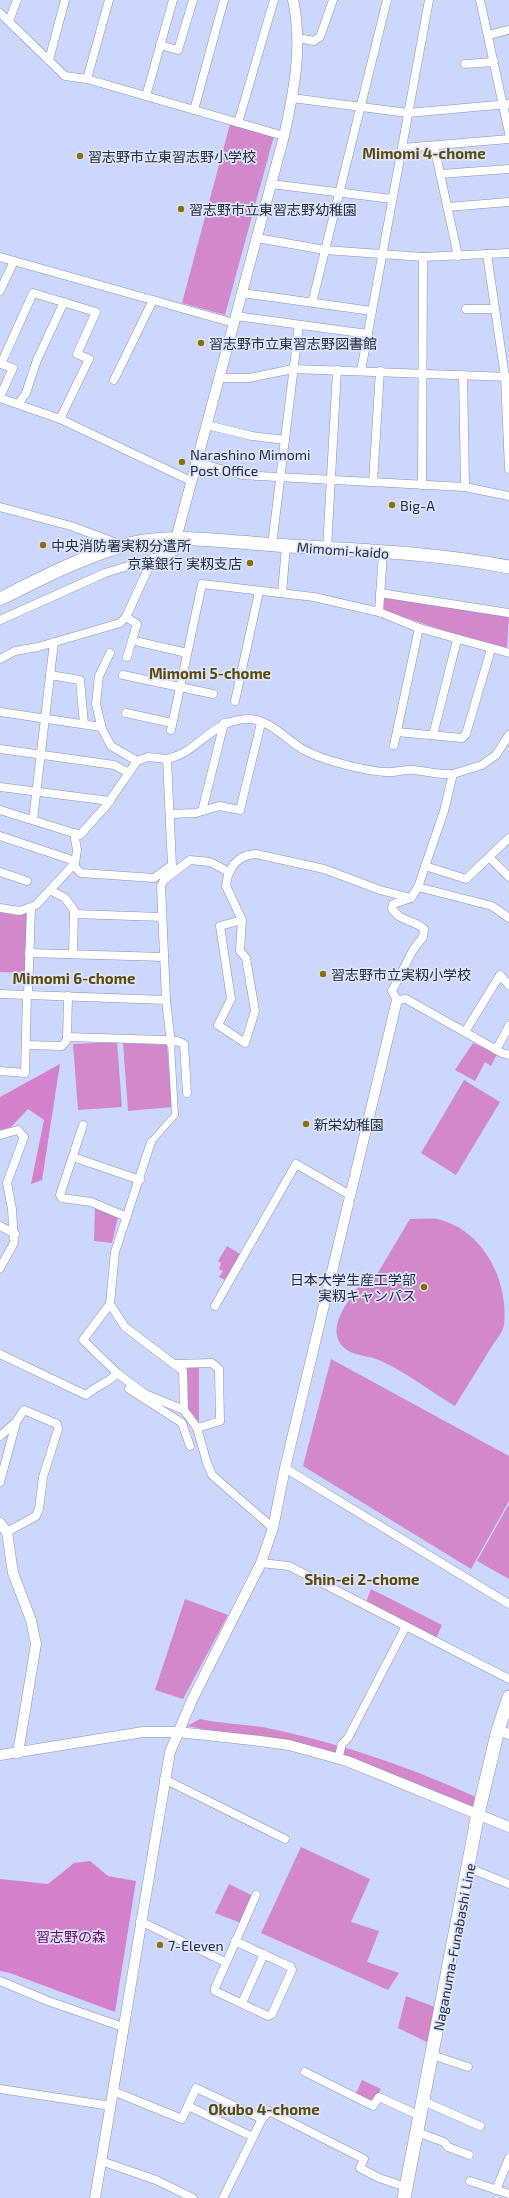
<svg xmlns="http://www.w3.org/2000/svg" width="509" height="2198" font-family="'Exo 2','Noto Sans JP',sans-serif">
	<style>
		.green { fill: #d288cb }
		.forest { fill: #d480cc }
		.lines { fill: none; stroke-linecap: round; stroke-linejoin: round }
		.pedestrian-casing { stroke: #8792b5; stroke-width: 7 }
		.minor-casing { stroke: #8792b5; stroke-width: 9 }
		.tertiary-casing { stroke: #8792b5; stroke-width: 11 }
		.primary-casing { stroke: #8792b5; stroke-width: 14 }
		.pedestrian { stroke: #fff; stroke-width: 6 }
		.minor { stroke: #fff; stroke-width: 8 }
		.tertiary { stroke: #fff; stroke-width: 10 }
		.primary { stroke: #fff; stroke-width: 13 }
		.poi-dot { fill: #8a6f10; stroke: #dde5fc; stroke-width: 1.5 }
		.labels { text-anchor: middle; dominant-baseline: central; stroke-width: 3.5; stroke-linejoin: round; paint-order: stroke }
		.poi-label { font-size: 14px; fill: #282d3b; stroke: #dde5fc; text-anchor: start }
		.street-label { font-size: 14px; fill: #282d3b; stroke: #dde5fc }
		.park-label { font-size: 14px; fill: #6e006a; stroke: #dde5fc }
		.neighbourhood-label { font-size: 15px; font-weight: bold; fill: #5d4a0b; stroke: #dde5fc }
	</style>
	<rect width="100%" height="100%" fill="#cbd7fc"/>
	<!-- green -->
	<g class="green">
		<path d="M230 124 274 136 225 315 182 303Z"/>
		<path d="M384 596 509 615 507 648 451 633 383 610Z"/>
		<path d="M0 912 16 915 28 913 25 973 0 972Z"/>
		<path d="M117 1042 122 1107 78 1110 73 1044Z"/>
		<path d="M123 1043 167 1045 172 1107 128 1111Z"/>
		<path d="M473 1043 497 1054 491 1066 485 1062 475 1081 455 1070Z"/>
		<path d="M464 1080 500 1102 456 1175 421 1153Z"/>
		<path d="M95 1206 118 1217 112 1243 94 1241Z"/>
		<path d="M410 1219C419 1219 429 1218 437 1219 483 1229 509 1281 504 1325 503 1332 496 1340 492 1346 480 1366 467 1386 455 1406 430 1391 406 1372 379 1360 370 1356 356 1356 347 1350 320 1331 352 1297 364 1279L376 1276Z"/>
		<path d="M227 1246 240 1254 225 1280 219 1277 223 1271 219 1269 221 1263 218 1261Z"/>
		<path d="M331 1359 509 1456V1501L471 1569 303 1466Z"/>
		<path d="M190 1367H199V1422L188 1408 187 1369Z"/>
		<path d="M509 1504V1579L477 1561Z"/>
		<path d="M371 1589 442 1625 436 1639 366 1603Z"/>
		<path d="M185 1599 228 1615 183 1699 155 1690Z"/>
		<path d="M200 1719C223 1724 248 1724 272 1729 343 1744 412 1768 478 1798L474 1809 452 1798 355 1759 187 1726Z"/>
		<path d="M301 1847 370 1879 351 1922 379 1931 367 1962 399 1973 388 1990 261 1933Z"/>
		<path d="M229 1884 253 1896 241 1923 215 1913Z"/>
		<path d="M406 1996 440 2009 433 2045 398 2028Z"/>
		<path d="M362 2080 381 2089 371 2103 356 2093Z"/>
	</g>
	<!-- forest -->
	<g class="forest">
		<path d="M60 1064 42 1180 31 1184 44 1120 28 1109 11 1127 0 1130V1097Z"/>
		<path d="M90 1861 108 1876 136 1881 115 2012 10 1973 0 1971V1879L48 1884 74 1863Z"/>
	</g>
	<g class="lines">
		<!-- pedestrian casing -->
		<g class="pedestrian-casing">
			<path id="pedestrian" d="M151 1142 175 1115 171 1044"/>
		</g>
		<!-- minor casing -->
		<g class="minor-casing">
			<g id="minor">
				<path d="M480 0 509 133"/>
				<path d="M0 13 65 76 87 79 284 136"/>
				<path d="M9 21 17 0"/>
				<path d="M488 35 509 30"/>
				<path d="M297 38 314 41 320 37 333 0"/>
				<path d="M160 45 178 50 193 0"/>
				<path d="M49 60 65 0"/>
				<path d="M465 64 494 62"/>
				<path d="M87 79 109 0"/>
				<path d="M146 96 173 0"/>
				<path d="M292 98 408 113 509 104"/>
				<path d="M194 110 224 0"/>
				<path d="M238 123 274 0"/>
				<path d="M434 146 458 256"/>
				<path d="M402 148 509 139"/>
				<path d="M440 174 509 169"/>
				<path d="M271 184 392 199"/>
				<path d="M447 207 509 202"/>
				<path d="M257 238 325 250 423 257 509 253"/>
				<path d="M487 254 505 377 509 469"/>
				<path d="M0 257 234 323"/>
				<path d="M0 291 14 261"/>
				<path d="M242 293 372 311"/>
				<path d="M312 303 387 0"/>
				<path d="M466 309H495"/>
				<path d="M236 316 368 334"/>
				<path d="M361 371 429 0"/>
				<path d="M463 375 465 487"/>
				<path d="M220 378H249L293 369 509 377"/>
				<path d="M114 380 153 300"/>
				<path d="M0 397 13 368 1 364 33 293 96 312 77 354 89 359 60 419"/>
				<path d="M0 398 60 419 191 481"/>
				<path d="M19 403 26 393 37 360 64 302"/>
				<path d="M207 425 252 436 285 440"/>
				<path d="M196 462 242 475 465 487 509 496"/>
				<path d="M373 482 380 371"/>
				<path d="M422 485 423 257"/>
				<path d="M0 507 71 526 122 545"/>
				<path d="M272 545 299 325"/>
				<path d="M327 549 337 370"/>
				<path d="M383 552 379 612 419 628 509 653"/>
				<path d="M282 593 286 546"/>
				<path d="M380 593 509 613"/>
				<path d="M126 617 137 624 127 657"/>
				<path d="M0 620 105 573 174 552 176 539"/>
				<path d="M139 642 187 653"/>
				<path d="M110 653 99 676 96 704 102 729 111 746 137 761 148 757 167 759"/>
				<path d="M0 659 15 651 38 647 120 623 126 617 153 558"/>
				<path d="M50 675 80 680 84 724"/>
				<path d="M123 675 213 694"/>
				<path d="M235 701 259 592"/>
				<path d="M0 712 101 727"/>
				<path d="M126 713 172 723"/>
				<path d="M171 730 202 584 314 597 379 612"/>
				<path d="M397 732 462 738 466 734 491 649"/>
				<path d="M433 735 457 640"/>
				<path d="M509 735 496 755 482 765 453 774 444 811 418 887 411 898 393 904 392 908C398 921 415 920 424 929L423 937 413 950 392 991 397 1000 406 999 502 1053 509 1055"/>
				<path d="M394 745 419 628"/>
				<path d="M0 749 114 765 129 773"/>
				<path d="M0 787 110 801"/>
				<path d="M0 810 80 835 106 806 137 761"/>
				<path d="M202 811 224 723"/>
				<path d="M170 814 196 813 219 806 240 810 261 723"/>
				<path d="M33 820 54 642"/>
				<path d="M0 836 69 859 75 863"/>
				<path d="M489 857 509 877"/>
				<path d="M73 865 81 873 154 878 172 865 167 759C200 752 211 719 249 719 269 719 288 741 304 750 322 760 365 771 386 772 395 773 405 769 413 770 426 771 440 775 453 774"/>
				<path d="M425 866 466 879 509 838"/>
				<path d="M0 872 27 881"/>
				<path d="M418 887 492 906 509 918"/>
				<path d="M50 890 65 898 74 910 73 954"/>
				<path d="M0 908 20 911 36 905 75 863 77 850 74 833"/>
				<path d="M74 914 162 917"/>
				<path d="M242 920 220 926 231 999 218 1025 245 1043 255 1011 246 958 240 951 242 920 226 886 228 875 234 864 241 858 248 855 256 854 324 869 380 890 411 898"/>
				<path d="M29 953 164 957"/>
				<path d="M0 994 166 1000"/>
				<path d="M28 995 31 908"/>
				<path d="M465 1032 500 975 509 985"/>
				<path d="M67 1037 164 1040 177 1041 184 1044 187 1093"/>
				<path d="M171 1044 166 1000 161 886 164 880 190 860 210 862 229 872"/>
				<path d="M26 1045 62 1046 67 1040 68 996"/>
				<path d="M496 1050 509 1026"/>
				<path d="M0 1071 25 1073 27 995"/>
				<path d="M83 1125 60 1195 62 1198 91 1202 127 1217"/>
				<path d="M0 1135 18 1130 24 1137 7 1183 12 1209 14 1243 0 1268"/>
				<path d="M151 1142 115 1252 110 1304 125 1327 183 1371 184 1410 197 1428 207 1463 212 1475 273 1528"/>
				<path d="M73 1157 140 1180"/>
				<path d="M0 1226 15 1234"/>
				<path d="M110 1304 83 1340 117 1373 145 1394 184 1410"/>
				<path d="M215 1306 296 1164 350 1195"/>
				<path d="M0 1354 86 1395C97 1385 109 1383 117 1373"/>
				<path d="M176 1364 212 1363 219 1369 220 1421 197 1428"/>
				<path d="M129 1389 182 1423 190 1446"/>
				<path d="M0 1436 16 1422 24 1410 57 1424 58 1429 43 1477 39 1509 36 1516 7 1532"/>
				<path d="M285 1468 509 1604"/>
				<path d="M0 1482 16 1423"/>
				<path d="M261 1563 289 1566 509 1679"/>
				<path d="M338 1759 342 1744 348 1738 406 1626"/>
				<path d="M164 1779 285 1839"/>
				<path d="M469 1868 509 1884"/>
				<path d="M140 1921 225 1962"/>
				<path d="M235 1941 291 1967 292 1970 272 2014 268 2016 215 1991V1988L256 1895"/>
				<path d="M0 1981 48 2001 123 2027"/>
				<path d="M242 2003 264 1954"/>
				<path d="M432 2055 468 2067"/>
				<path d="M305 2072 373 2106 379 2097 420 2116"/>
				<path d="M0 2089 111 2106"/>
				<path d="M113 2091 182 2119 196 2088 262 2119"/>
				<path d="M423 2101 480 2126"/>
				<path d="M188 2106 253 2137"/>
				<path d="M417 2132 444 2142 448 2147 469 2155"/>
				<path d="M101 2161 156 2180 193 2198"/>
				<path d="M470 2181 509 2194"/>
				<path d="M496 2190 509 2158"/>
				<path d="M223 2198 262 2119 269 2111 364 2159 360 2168 379 2178 406 2187"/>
			</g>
		</g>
		<!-- tertiary casing -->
		<g class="tertiary-casing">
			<g id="tertiary">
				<path d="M176 539 284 136C294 91 303 46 293 0"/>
				<path d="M0 1523 7 1532 13 1573 31 1620 36 1644 18 1753"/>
				<path d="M498 1730 509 1734"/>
				<path d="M0 1755 143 1732H178L260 1741 289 1745 347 1761 509 1827"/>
				<path d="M95 2198 170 1752 192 1700 261 1563 273 1528 285 1468 397 1000"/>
			</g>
		</g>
		<!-- primary casing -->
		<g class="primary-casing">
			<g id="primary">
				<path d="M0 599C39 579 96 550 139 542 183 534 230 542 275 545 353 550 432 552 509 567"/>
				<path d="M404 2198 478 1814 498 1730 509 1697"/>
			</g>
		</g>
		<!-- pedestrian -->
		<use href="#pedestrian" class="pedestrian"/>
		<!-- minor -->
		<use href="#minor" class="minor"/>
		<!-- tertiary -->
		<use href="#tertiary" class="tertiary"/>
		<!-- primary -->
		<use href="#primary" class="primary"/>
	</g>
	<!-- markers -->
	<g class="poi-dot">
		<circle cx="80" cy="156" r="4"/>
		<circle cx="181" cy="209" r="4"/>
		<circle cx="201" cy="343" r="4"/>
		<circle cx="182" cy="462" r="4"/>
		<circle cx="392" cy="505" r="4"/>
		<circle cx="43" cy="545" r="4"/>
		<circle cx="250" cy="563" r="4"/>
		<circle cx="323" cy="974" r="4"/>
		<circle cx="306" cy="1124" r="4"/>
		<circle cx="424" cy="1287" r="4"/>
		<circle cx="160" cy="1945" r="4"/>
	</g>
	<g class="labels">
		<!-- poi labels -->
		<g class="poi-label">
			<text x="88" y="156">習志野市立東習志野小学校</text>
			<text x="189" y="209">習志野市立東習志野幼稚園</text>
			<text x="209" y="343">習志野市立東習志野図書館</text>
			<text x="190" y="454">Narashino Mimomi<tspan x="190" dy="16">Post Office</tspan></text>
			<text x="400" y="505">Big-A</text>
			<text x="51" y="545">中央消防署実籾分遣所</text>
			<text x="242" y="563" text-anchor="end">京葉銀行 実籾支店</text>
			<text x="331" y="974">習志野市立実籾小学校</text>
			<text x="314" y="1124">新栄幼稚園</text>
			<text x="416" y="1279" text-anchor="end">日本大学生産工学部<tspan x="416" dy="16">実籾キャンパス</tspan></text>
			<text x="168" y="1945">7-Eleven</text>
		</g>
		<!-- street labels -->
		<g class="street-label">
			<text transform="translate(343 550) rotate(4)">Mimomi-kaido</text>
			<text transform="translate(454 1947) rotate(-79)">Naganuma-Funabashi Line</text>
		</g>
		<!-- park labels -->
		<g class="park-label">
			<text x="71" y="1936">習志野の森</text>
		</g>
		<!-- neighbourhood labels -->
		<g class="neighbourhood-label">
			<text x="424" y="153">Mimomi 4-chome</text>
			<text x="210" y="673">Mimomi 5-chome</text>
			<text x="74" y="978">Mimomi 6-chome</text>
			<text x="362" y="1579">Shin-ei 2-chome</text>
			<text x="264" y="2109">Okubo 4-chome</text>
		</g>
	</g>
</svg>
